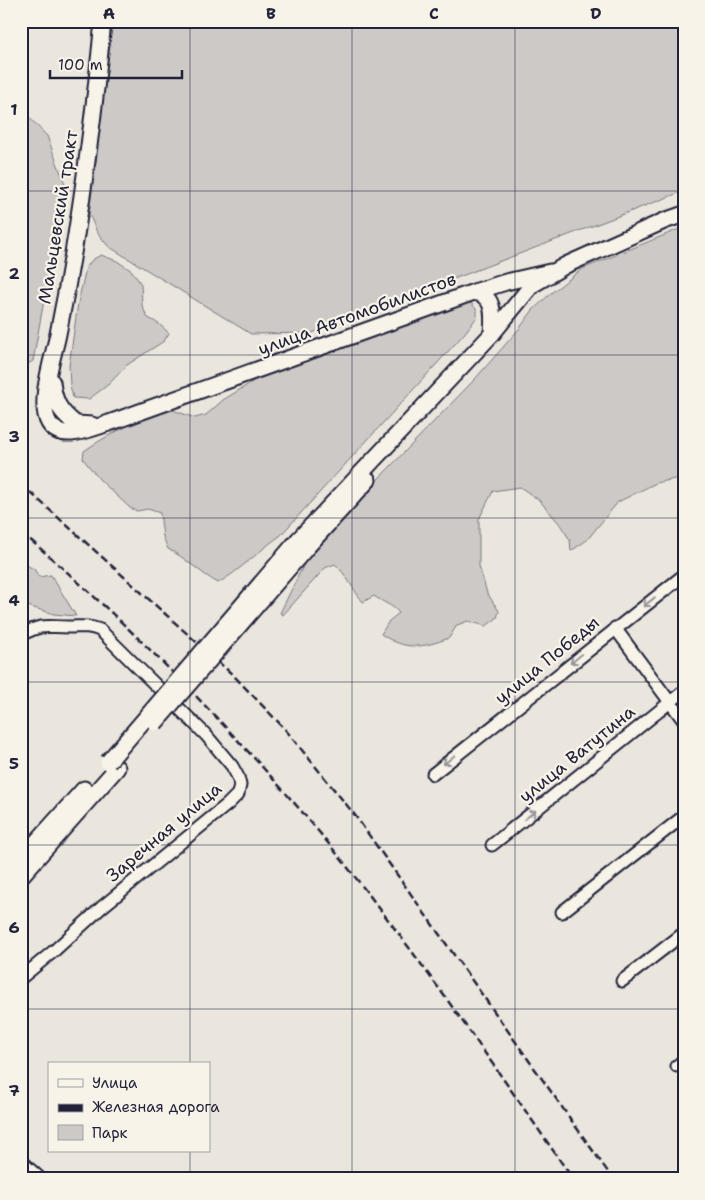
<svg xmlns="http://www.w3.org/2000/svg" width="705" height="1200" font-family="'Shantell Sans',sans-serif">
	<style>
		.green { fill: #cdc9c6; stroke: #787680 }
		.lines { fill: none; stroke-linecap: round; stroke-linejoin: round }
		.minor-casing { stroke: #22223b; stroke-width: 15 }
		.major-casing { stroke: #22223b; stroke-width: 19 }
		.minor { stroke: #f7f3e8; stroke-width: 11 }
		.major { stroke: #f7f3e8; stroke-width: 15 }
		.rail { stroke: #22223b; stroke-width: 2.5; stroke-dasharray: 8 4; stroke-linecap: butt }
		.major-bridge-casing { stroke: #22223b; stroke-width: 19; stroke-linecap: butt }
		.major-bridge { stroke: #f7f3e8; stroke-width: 15 }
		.oneway { stroke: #97959a }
		.grid { fill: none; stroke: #22223b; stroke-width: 1; stroke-opacity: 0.55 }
		.labels { text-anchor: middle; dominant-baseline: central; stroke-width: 4.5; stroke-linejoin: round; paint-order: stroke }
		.street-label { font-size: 18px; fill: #22223b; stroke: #f7f3e8 }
		.neatline { fill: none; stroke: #22223b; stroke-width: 2 }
		.grid-label { font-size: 16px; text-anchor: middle; font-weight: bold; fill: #22223b }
	</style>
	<rect width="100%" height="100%" fill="#eae6de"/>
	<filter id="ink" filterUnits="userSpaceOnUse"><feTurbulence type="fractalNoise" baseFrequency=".02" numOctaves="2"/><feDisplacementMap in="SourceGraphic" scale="10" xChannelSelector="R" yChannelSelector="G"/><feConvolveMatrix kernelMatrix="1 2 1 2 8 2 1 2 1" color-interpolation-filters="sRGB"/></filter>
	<g filter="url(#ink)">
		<!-- green -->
		<g class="green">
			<path d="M113 21H684V191L312 333 251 334 108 246 97 232 89 214Z"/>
			<path d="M21 109 47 136 65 184 33 361 21 368Z"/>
			<path d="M684 227V477L656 483 618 502 587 540 571 551 570 540 559 523 539 500 520 487 493 491 479 519V566L487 593 499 611 497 618 486 626 468 621 457 625 449 638C422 648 406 651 381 634L389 621 399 613C393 605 382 602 374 596L363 602C353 590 347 575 335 564L325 568 283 615 280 613 310 552 328 531 475 379 519 329 533 310 551 293 582 269Z"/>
			<path d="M101 255 117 261 132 271 141 284 142 305 147 317 159 324 169 333 164 341 127 365 109 384 89 399 73 398 70 385 69 366 78 303 86 268 92 260Z"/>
			<path d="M464 301 471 303 477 310V317L464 334 280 536C258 551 241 570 218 583 200 573 186 558 168 549L163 537 160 513 148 509 137 511 130 508 100 480 83 459 84 451C111 432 139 420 170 409L195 418 206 415 223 400 260 377Z"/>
			<path d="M26 565 34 569 39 577 51 575 76 616 54 614 21 604C21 592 18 574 26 565Z"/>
		</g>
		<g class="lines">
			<!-- minor casing -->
			<g class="minor-casing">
				<g id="minor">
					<path d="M615 628 684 721"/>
					<path d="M21 635C43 623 46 627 68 627 81 627 87 625 100 630L206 735 232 766 238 777 240 785 238 794 228 804 102 907 55 950 21 978"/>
					<path d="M433 774 684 575"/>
					<path d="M492 845 684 691"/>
					<path d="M562 912 684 816"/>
					<path d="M622 981 684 933"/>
					<path d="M677 1066 684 1060"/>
					<path d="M21 1165 24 1164 41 1179"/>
				</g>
			</g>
			<!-- major casing -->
			<g class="major-casing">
				<g id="major">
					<path d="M103 21C93 126 79 231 58 334 54 355 37 403 49 423 61 443 92 428 109 423L474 292 506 282 550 272"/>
					<path d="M474 292C496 296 493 316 492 334"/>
					<path d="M52 382C54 402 60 412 76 424L92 425"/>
					<path d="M299 539 492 334 532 285 566 265 664 221 684 214"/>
					<path d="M307 547 368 480"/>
					<path d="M21 859 84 789"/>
					<path d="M21 876 117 768"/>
				</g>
			</g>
			<!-- minor -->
			<use href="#minor" class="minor"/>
			<!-- major -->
			<use href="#major" class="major"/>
			<!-- rail -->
			<g class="rail">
				<path d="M21 484 233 675 284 728 354 814 613 1179"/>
				<path d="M21 532C100 599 173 670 243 746 281 787 318 829 352 873 430 972 501 1076 573 1179"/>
			</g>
			<!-- major-bridge casing -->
			<g class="major-bridge-casing">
				<g id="major-bridge">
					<path d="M155 723 307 547"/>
					<path d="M108 762 299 539"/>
				</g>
			</g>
			<!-- major-bridge -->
			<use href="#major-bridge" class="major-bridge"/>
		</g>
		<!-- one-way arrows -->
		<defs><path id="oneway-shaft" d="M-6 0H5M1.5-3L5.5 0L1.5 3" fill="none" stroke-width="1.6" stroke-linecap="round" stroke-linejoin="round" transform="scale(1.25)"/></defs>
		<g class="oneway">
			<use href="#oneway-shaft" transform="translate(649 602) rotate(142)"/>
			<use href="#oneway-shaft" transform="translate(576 659) rotate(141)"/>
			<use href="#oneway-shaft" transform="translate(449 760) rotate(141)"/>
			<use href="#oneway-shaft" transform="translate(530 815) rotate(-39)"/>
		</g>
	</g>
	<!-- grid -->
	<path class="grid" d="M190 21V1064M352 21V1179M515 21V1179M21 191H684M21 355H684M21 518H684M21 682H684M21 845H684M21 1009H684M190 1151V1179"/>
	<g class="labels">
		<!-- street labels -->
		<g class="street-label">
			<text transform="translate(58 217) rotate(-81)">Мальцевский тракт</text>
			<text transform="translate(357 314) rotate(-20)">улица Автомобилистов</text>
			<text transform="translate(547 660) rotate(-39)">улица Победы</text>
			<text transform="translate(577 754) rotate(-39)">улица Ватутина</text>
			<text transform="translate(164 832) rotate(-40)">Заречная улица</text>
		</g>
	</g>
	<!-- margin -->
	<rect width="705" height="1200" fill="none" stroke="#f7f3e8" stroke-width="55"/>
	<!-- legend -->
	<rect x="48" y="1062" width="162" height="90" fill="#f7f3e8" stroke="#a29fa3"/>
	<rect x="58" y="1079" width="25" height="8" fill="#f7f3e8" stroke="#a29fa3"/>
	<text x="92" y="1088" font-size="15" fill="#22223b">Улица</text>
	<rect x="58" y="1104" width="25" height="8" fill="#22223b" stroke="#a29fa3"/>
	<text x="92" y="1112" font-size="15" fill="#22223b">Железная дорога</text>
	<rect x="58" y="1125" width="25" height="15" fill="#cdc9c6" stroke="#a29fa3"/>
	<text x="92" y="1138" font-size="15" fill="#22223b">Парк</text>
	<!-- scale -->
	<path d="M50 70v8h132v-8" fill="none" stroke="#22223b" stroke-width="2.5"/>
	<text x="58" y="70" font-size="15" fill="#22223b" stroke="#f7f3e8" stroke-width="4" paint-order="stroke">100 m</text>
	<rect x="28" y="28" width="650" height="1144" class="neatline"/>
	<g class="grid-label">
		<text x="109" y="19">A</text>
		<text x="271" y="19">B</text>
		<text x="434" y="19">C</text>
		<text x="596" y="19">D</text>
		<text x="14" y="115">1</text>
		<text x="14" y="279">2</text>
		<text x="14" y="442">3</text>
		<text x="14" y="606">4</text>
		<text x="14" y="769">5</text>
		<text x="14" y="933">6</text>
		<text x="14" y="1096">7</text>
	</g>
</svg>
